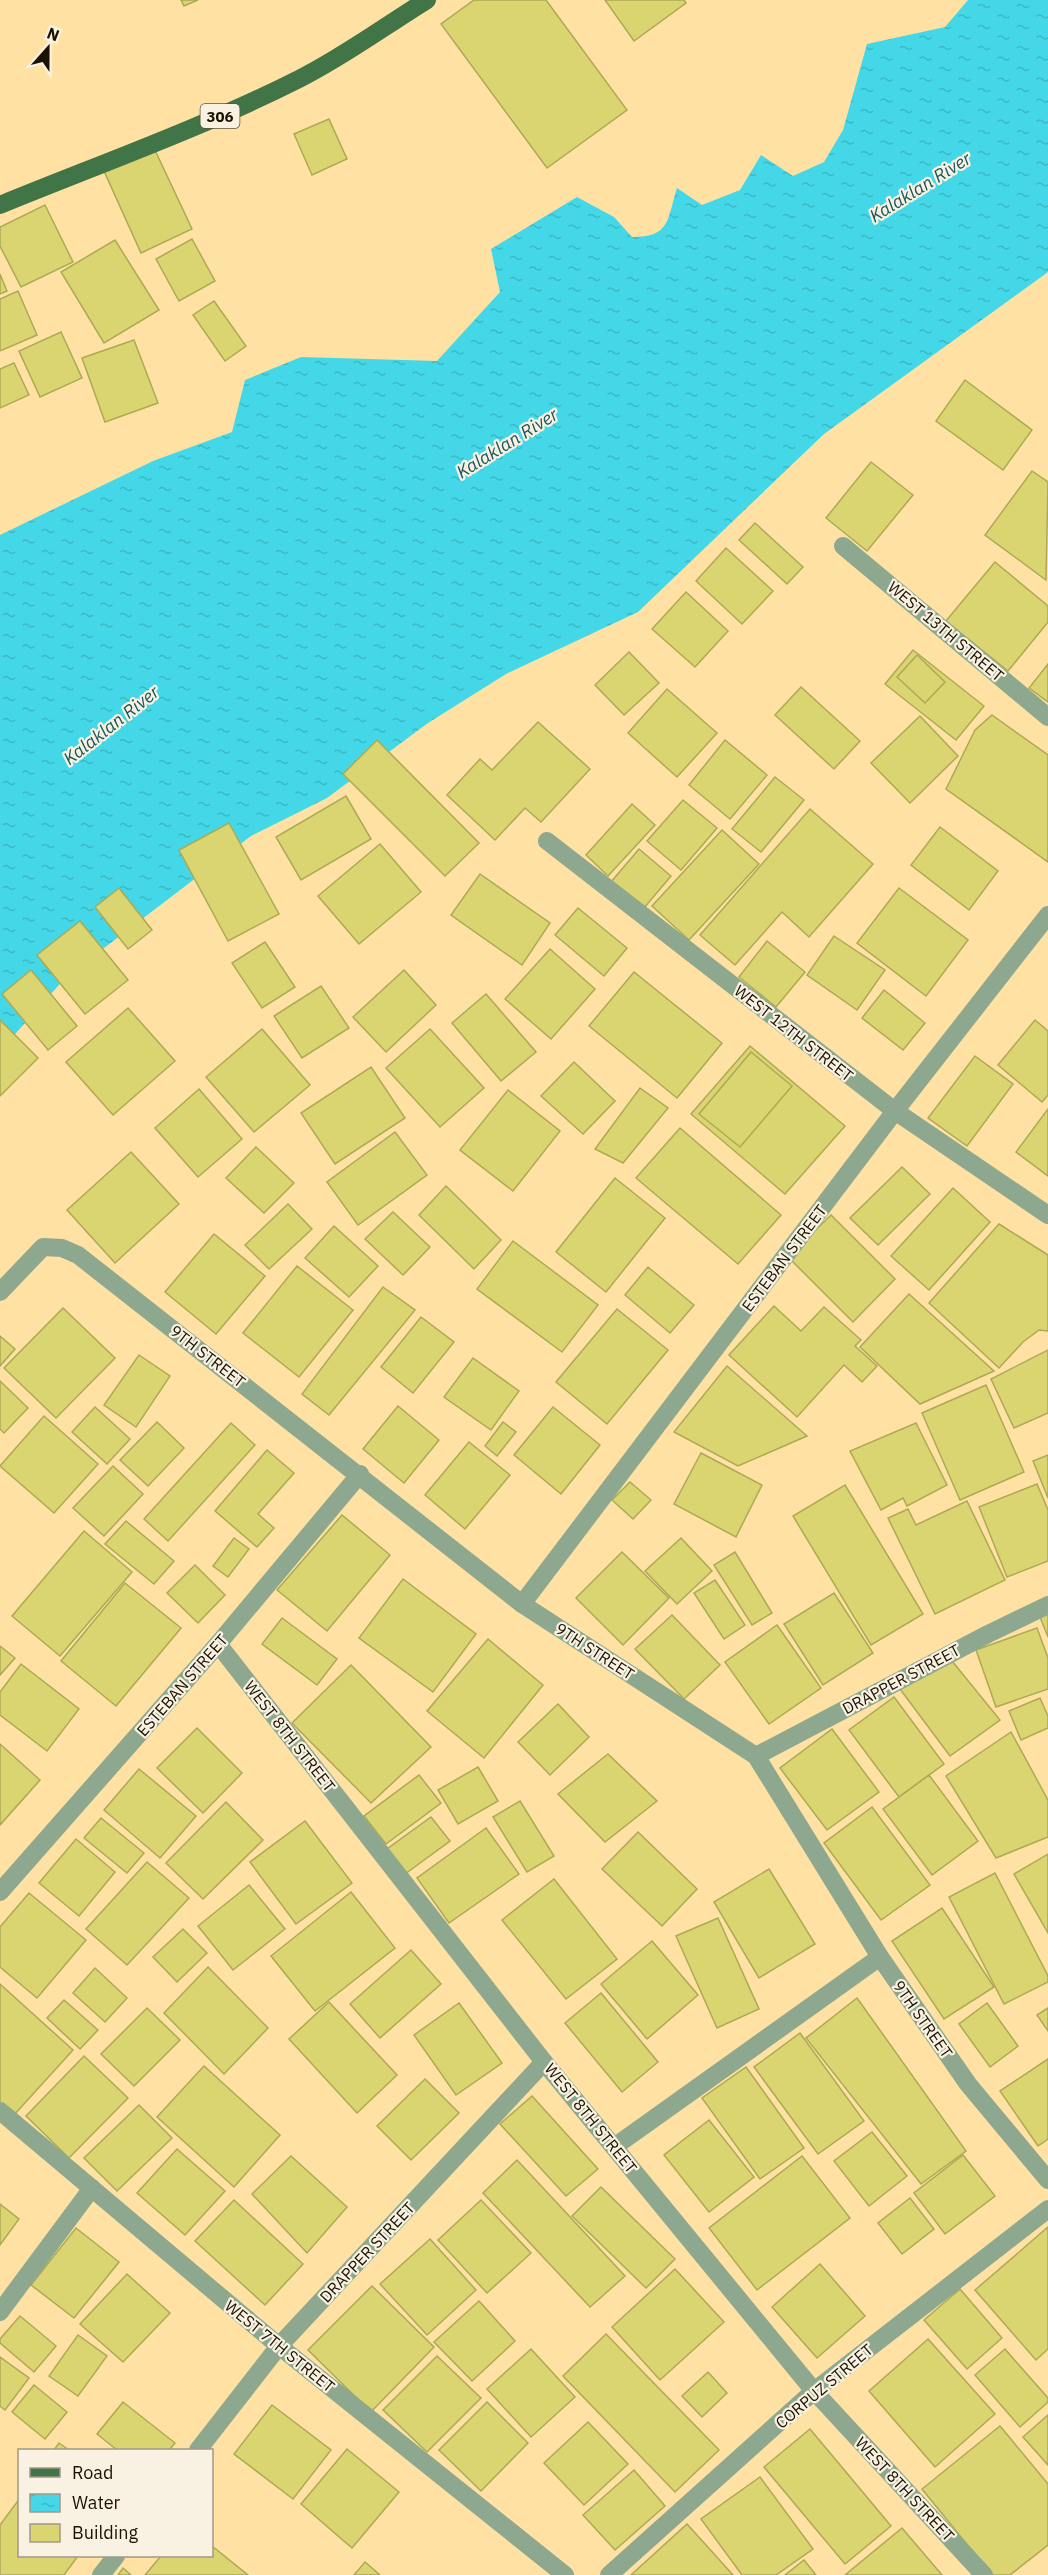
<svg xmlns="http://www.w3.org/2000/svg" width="1048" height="2575" font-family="'IBM Plex Sans',sans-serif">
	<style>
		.water { fill: url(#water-ripples) }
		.building { fill: #dad571; stroke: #ada954; stroke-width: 1.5 }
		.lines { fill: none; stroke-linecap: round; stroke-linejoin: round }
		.minor { stroke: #8da88e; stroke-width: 18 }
		.tertiary { stroke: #8da88e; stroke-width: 18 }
		.primary { stroke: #417446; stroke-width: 18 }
		.labels { text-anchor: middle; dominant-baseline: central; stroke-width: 4.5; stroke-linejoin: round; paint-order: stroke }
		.shield { fill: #f9f2e2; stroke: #5e5544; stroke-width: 1.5 }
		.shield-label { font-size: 15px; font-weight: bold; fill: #1c1200 }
		.street-label { font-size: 16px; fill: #1c1200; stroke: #f9f2e2 }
		.water-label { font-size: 18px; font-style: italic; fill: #19565d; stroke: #f9f2e2 }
	</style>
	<defs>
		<pattern id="water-ripples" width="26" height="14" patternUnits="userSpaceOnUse" patternTransform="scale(1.5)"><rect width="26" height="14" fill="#44d7e7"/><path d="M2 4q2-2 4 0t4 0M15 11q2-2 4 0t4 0" fill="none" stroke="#3bb8c4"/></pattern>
	</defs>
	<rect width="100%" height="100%" fill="#ffe2a3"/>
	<!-- water -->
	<path class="water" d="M968 0H1048V272L824 434 638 612 506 674 428 723 327 798 251 836 66 977 0 1051V535L153 461 232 432 245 380 301 357 437 361 500 292 491 249 577 197 614 217 632 237C671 237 667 219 677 188L702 205 740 190 761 155 793 176 824 162 843 130 867 44 945 27Z"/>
	<!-- building -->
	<g class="building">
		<path d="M181 0H198L184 6Z"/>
		<path d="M474 0H546L627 110 547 168 441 24Z"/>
		<path d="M605 0H684L686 3 634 41Z"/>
		<path d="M329 119 347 159 312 175 294 134Z"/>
		<path d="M154 148 192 229 141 253 104 171Z"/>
		<path d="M45 205 73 262 21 287 0 246V227Z"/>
		<path d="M192 239 215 281 179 301 156 259Z"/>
		<path d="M115 240 159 310 104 343 61 272Z"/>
		<path d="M0 274 7 291 0 294Z"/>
		<path d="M18 291 37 335 0 351V299Z"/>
		<path d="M214 301 246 346 225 361 193 315Z"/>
		<path d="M61 332 82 378 40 397 19 351Z"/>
		<path d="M134 340 158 403 105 422 82 358Z"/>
		<path d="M14 363 29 395 0 408V369Z"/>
		<path d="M965 380 1032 430 1003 470 936 421Z"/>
		<path d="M871 462 913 495 867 551 826 518Z"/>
		<path d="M1032 471 1048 482 1046 580 985 535Z"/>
		<path d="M755 523 803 567 787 584 739 540Z"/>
		<path d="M726 548 773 591 742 624 696 581Z"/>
		<path d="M995 562 1048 606V622L1008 671 946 621Z"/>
		<path d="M686 592 728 631 695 667 652 629Z"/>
		<path d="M913 650 984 706 956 740 885 684Z"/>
		<path d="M629 652 659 683 624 715 595 685Z"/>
		<path d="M917 655 945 682 925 703 897 677Z"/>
		<path d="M1048 664V702L1029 688Z"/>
		<path d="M801 687 860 741 834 769 775 715Z"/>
		<path d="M667 689 717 733 677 777 628 733Z"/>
		<path d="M992 715 1048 755V862L946 789 975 730Z"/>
		<path d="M920 716 958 756 910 803 871 763Z"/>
		<path d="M538 722 590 769 541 822 525 808 495 840 447 795 480 759 492 770Z"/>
		<path d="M377 740 479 843 445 876 343 774Z"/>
		<path d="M725 740 767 775 730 819 689 785Z"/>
		<path d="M775 777 804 800 761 852 732 829Z"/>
		<path d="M346 796 371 839 301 880 276 837Z"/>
		<path d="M683 800 717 828 681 870 647 841Z"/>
		<path d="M632 804 655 825 608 876 586 855Z"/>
		<path d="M810 809 873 864 809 937 782 912 735 965 700 935Z"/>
		<path d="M229 823 279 914 228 941 179 850Z"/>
		<path d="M940 827 998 871 969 910 911 865Z"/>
		<path d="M722 830 759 864 689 940 652 906Z"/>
		<path d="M380 844 421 892 359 944 318 896Z"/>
		<path d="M639 849 671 876 644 908 611 882Z"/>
		<path d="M480 874 550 923 522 965 451 915Z"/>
		<path d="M119 888 152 930 128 949 95 907Z"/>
		<path d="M899 888 968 940 926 996 857 943Z"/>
		<path d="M578 908 627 948 604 976 555 935Z"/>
		<path d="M80 921 128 980 85 1014 37 955Z"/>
		<path d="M834 936 885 970 857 1010 807 975Z"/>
		<path d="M767 941 805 972 776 1007 739 977Z"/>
		<path d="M265 942 295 987 262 1008 232 963Z"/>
		<path d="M550 949 595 989 551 1039 505 999Z"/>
		<path d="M31 970 77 1026 48 1050 2 994Z"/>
		<path d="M404 970 436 1005 386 1052 353 1017Z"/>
		<path d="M634 972 722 1043 677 1098 589 1026Z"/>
		<path d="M321 986 349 1028 302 1058 274 1016Z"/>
		<path d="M884 990 925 1023 903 1050 862 1018Z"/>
		<path d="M486 994 536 1052 501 1081 452 1023Z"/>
		<path d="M128 1008 175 1061 113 1115 66 1062Z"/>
		<path d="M0 1020 38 1058 0 1096Z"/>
		<path d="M1035 1020 1048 1031V1095L1042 1102 998 1065Z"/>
		<path d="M262 1029 310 1085 254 1132 206 1077Z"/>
		<path d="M430 1029 484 1088 440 1127 386 1068Z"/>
		<path d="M750 1046 845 1126 785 1194 691 1114Z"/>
		<path d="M751 1052 792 1086 740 1147 699 1114Z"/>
		<path d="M975 1056 1013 1084 967 1146 928 1118Z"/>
		<path d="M574 1062 615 1101 583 1134 541 1096Z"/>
		<path d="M371 1067 405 1118 335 1164 301 1113Z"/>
		<path d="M640 1088 668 1108 623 1163 595 1149Z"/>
		<path d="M199 1089 242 1139 198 1177 155 1128Z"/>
		<path d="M508 1090 560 1131 513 1191 460 1150Z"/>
		<path d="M1048 1109V1176L1016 1152Z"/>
		<path d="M680 1128 781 1215 738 1264 636 1178Z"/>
		<path d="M395 1132 427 1175 358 1225 327 1182Z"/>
		<path d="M256 1147 294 1183 264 1213 226 1178Z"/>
		<path d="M131 1152 179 1204 115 1263 67 1210Z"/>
		<path d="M902 1167 930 1194 878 1245 850 1218Z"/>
		<path d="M615 1178 665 1218 606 1292 556 1252Z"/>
		<path d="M446 1186 501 1240 474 1269 419 1215Z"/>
		<path d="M953 1188 990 1222 929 1290 891 1256Z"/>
		<path d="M288 1204 312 1229 269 1269 245 1245Z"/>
		<path d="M393 1212 430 1247 403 1275 365 1239Z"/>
		<path d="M831 1215 895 1279 853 1322 788 1257Z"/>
		<path d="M999 1224 1048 1255V1331L1039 1330 1023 1342 999 1368 929 1303Z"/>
		<path d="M334 1226 378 1266 349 1297 305 1258Z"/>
		<path d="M214 1234 265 1276 216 1334 165 1292Z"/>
		<path d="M513 1241 598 1305 562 1352 477 1289Z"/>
		<path d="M297 1266 353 1310 299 1377 243 1333Z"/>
		<path d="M648 1267 694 1305 670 1333 625 1295Z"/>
		<path d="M383 1287 415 1310 329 1415 302 1394Z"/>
		<path d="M909 1294 994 1371 920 1404 860 1347Z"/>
		<path d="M774 1306 801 1331 824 1307 861 1340 855 1346 877 1366 862 1382 844 1365 797 1417 729 1355Z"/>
		<path d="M63 1308 115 1358 56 1418 4 1368Z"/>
		<path d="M617 1309 668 1350 607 1424 556 1382Z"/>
		<path d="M421 1317 454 1342 413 1393 381 1367Z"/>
		<path d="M0 1336 15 1349 0 1366Z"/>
		<path d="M1048 1350V1413L1014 1428 991 1379Z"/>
		<path d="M139 1355 170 1376 136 1427 104 1405Z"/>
		<path d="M473 1358 519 1391 491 1430 444 1397Z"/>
		<path d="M727 1366 807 1436 738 1466 674 1432Z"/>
		<path d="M0 1381 28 1408 4 1433 0 1429Z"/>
		<path d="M986 1385 1024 1472 960 1500 922 1413Z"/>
		<path d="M398 1406 439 1440 404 1483 363 1449Z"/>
		<path d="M95 1407 130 1439 107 1464 72 1432Z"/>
		<path d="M553 1407 600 1445 561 1494 514 1455Z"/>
		<path d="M44 1416 98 1464 54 1513 0 1466Z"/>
		<path d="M157 1422 184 1448 148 1486 120 1460Z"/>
		<path d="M503 1422 516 1432 497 1456 485 1446Z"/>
		<path d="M231 1423 255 1445 168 1541 144 1519Z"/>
		<path d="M916 1423 947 1485 907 1506 903 1498 881 1510 850 1451Z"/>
		<path d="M469 1442 510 1475 465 1529 425 1495Z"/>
		<path d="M267 1450 294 1473 258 1514 274 1528 257 1547 215 1511Z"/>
		<path d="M701 1453 762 1485 736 1537 674 1504Z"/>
		<path d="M1048 1455V1498L1033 1461Z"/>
		<path d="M113 1466 143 1494 104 1536 73 1508Z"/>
		<path d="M630 1482 651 1500 633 1519 612 1500Z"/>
		<path d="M1037 1484 1048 1510V1561L1007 1577 979 1507Z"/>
		<path d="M845 1485 923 1614 871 1645 793 1516Z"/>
		<path d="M967 1501 1005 1580 935 1614 888 1518 908 1509 916 1525Z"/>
		<path d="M342 1515 390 1555 327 1631 277 1590Z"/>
		<path d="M126 1521 174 1561 154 1584 105 1544Z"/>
		<path d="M84 1531 132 1572 60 1656 12 1616Z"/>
		<path d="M234 1538 249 1549 228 1577 213 1566Z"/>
		<path d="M681 1538 712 1571 677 1604 645 1571Z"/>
		<path d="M622 1552 669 1598 623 1645 576 1598Z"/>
		<path d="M735 1552 772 1613 752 1625 714 1565Z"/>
		<path d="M195 1565 225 1595 198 1623 167 1593Z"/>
		<path d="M403 1579 476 1634 433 1692 359 1638Z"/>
		<path d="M715 1580 745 1625 724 1639 694 1593Z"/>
		<path d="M125 1583 181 1628 116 1706 61 1661Z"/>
		<path d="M834 1593 873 1653 823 1685 784 1624Z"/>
		<path d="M1048 1608V1637L1038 1612Z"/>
		<path d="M672 1615 720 1665 684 1699 635 1649Z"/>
		<path d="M282 1618 337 1659 317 1685 262 1644Z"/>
		<path d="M777 1625 821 1688 769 1724 725 1662Z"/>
		<path d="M1037 1628 1048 1658V1689L996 1707 976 1650Z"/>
		<path d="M488 1639 543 1685 484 1758 427 1711Z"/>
		<path d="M0 1646 15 1658 0 1675Z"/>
		<path d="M952 1661 1000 1720 950 1756 897 1685Z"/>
		<path d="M21 1664 79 1709 47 1751 0 1715V1692Z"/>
		<path d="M351 1665 431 1747 371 1803 292 1723Z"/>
		<path d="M894 1697 944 1764 899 1797 849 1730Z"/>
		<path d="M1040 1698 1048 1716V1728L1021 1740 1009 1711Z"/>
		<path d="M558 1704 589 1737 550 1775 518 1742Z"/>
		<path d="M197 1728 242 1773 203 1813 157 1768Z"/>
		<path d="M832 1729 879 1792 827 1830 780 1768Z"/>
		<path d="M1011 1732 1048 1800V1837L996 1858 946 1776Z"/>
		<path d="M0 1744 40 1780 0 1825Z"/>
		<path d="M608 1754 657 1801 605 1842 558 1794Z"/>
		<path d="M478 1767 498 1801 458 1824 438 1790Z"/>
		<path d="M139 1769 196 1816 160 1858 104 1810Z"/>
		<path d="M419 1775 441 1803 386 1844 364 1816Z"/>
		<path d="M929 1775 978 1841 932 1875 883 1809Z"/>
		<path d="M520 1801 554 1856 527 1872 493 1817Z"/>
		<path d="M226 1802 263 1840 203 1899 166 1863Z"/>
		<path d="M872 1807 930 1885 881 1920 824 1843Z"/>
		<path d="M431 1817 450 1841 405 1874 387 1849Z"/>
		<path d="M101 1818 144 1853 127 1873 84 1838Z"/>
		<path d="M305 1821 352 1883 296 1924 250 1862Z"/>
		<path d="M486 1828 519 1874 449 1923 417 1878Z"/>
		<path d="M638 1832 697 1889 662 1926 602 1869Z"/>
		<path d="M76 1839 115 1872 79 1916 39 1883Z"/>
		<path d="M1048 1854V1933L1014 1874Z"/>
		<path d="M147 1862 189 1898 127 1965 86 1929Z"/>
		<path d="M769 1869 815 1944 759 1978 714 1902Z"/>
		<path d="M995 1873 1048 1976V1982L1004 2004 949 1897Z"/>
		<path d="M554 1879 617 1959 566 1999 502 1920Z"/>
		<path d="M249 1885 285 1929 233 1970 198 1926Z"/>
		<path d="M351 1892 395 1948 315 2011 271 1956Z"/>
		<path d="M29 1893 86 1940 37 1998 0 1967V1927Z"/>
		<path d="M942 1908 994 1987 944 2019 892 1941Z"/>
		<path d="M718 1918 759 2009 717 2028 676 1936Z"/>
		<path d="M183 1929 207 1953 177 1982 153 1957Z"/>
		<path d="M652 1941 698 1995 647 2039 601 1984Z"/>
		<path d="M411 1950 441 1984 380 2038 350 2004Z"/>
		<path d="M208 1967 268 2028 224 2074 164 2013Z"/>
		<path d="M95 1968 127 1998 105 2022 73 1993Z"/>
		<path d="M0 1984 73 2050 14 2115 0 2103Z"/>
		<path d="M601 1993 658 2062 622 2092 565 2023Z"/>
		<path d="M857 1998 966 2151 921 2184 806 2038Z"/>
		<path d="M64 2000 98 2030 80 2049 47 2018Z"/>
		<path d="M329 2002 397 2075 357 2113 289 2039Z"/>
		<path d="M459 2003 502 2063 456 2095 414 2035Z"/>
		<path d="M987 2003 1018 2046 990 2067 959 2024Z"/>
		<path d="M147 2008 180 2040 134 2086 101 2054Z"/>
		<path d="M1048 2008V2031L1037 2015Z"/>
		<path d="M800 2033 864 2121 818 2154 754 2067Z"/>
		<path d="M84 2056 128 2098 69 2158 26 2116Z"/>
		<path d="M1048 2059V2139L1038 2146 1000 2091Z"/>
		<path d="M204 2066 280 2135 234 2187 157 2117Z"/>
		<path d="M746 2067 804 2148 760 2179 702 2098Z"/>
		<path d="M425 2079 459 2113 411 2160 377 2126Z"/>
		<path d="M532 2096 598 2169 566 2196 500 2124Z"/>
		<path d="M139 2105 172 2138 117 2191 84 2158Z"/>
		<path d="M709 2120 754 2177 709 2212 664 2155Z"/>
		<path d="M872 2132 907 2176 869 2206 834 2161Z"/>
		<path d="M177 2149 225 2191 185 2235 137 2193Z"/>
		<path d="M963 2155 995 2196 945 2234 914 2193Z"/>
		<path d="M291 2156 347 2207 307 2253 252 2194Z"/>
		<path d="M802 2156 850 2218 757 2290 709 2228Z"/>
		<path d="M517 2160 625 2276 590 2307 483 2193Z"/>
		<path d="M601 2187 675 2259 646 2288 572 2216Z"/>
		<path d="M910 2198 934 2229 902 2254 878 2223Z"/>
		<path d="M234 2200 303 2264 265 2305 195 2241Z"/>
		<path d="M481 2200 531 2253 487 2293 438 2240Z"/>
		<path d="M0 2204 19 2219 0 2245Z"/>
		<path d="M1048 2227V2349L1036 2360 975 2290Z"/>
		<path d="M76 2228 119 2262 74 2318 31 2285Z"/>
		<path d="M430 2239 476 2290 427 2335 380 2284Z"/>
		<path d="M820 2264 865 2316 817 2358 772 2307Z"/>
		<path d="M675 2269 724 2322 660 2380 612 2327Z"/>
		<path d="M127 2274 170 2313 123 2362 80 2324Z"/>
		<path d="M372 2286 434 2347 371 2412 308 2350Z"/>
		<path d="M960 2289 1002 2338 967 2369 924 2320Z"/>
		<path d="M479 2301 515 2341 472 2381 434 2342Z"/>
		<path d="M20 2316 56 2346 34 2372 0 2343V2339Z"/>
		<path d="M606 2334 719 2450 675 2492 563 2376Z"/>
		<path d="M78 2335 107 2356 78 2396 49 2376Z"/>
		<path d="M928 2339 995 2414 935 2467 869 2391Z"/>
		<path d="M531 2349 575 2397 531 2437 487 2389Z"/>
		<path d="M1005 2349 1048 2398V2402L1020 2427 975 2375Z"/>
		<path d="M437 2356 481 2398 427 2452 383 2410Z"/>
		<path d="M0 2357 29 2378 5 2410 0 2406Z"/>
		<path d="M708 2372 727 2393 702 2417 682 2396Z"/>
		<path d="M34 2385 67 2412 45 2439 12 2412Z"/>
		<path d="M123 2402 175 2443 169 2450H117L97 2434Z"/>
		<path d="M487 2402 528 2443 481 2491 439 2450Z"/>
		<path d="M272 2405 331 2450 293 2499 234 2454Z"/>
		<path d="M1048 2415V2465L1023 2437Z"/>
		<path d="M588 2422 628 2464 584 2505 544 2463Z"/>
		<path d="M1000 2426 1048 2484V2545L1010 2575H992L922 2489Z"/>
		<path d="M810 2429 891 2526 845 2564 764 2467Z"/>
		<path d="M59 2443 69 2450H54Z"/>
		<path d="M347 2449 399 2492 352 2548 301 2504Z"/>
		<path d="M634 2470 665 2506 615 2550 583 2515Z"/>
		<path d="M760 2477 813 2549 776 2575H742L701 2519Z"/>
		<path d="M20 2498V2556H78L64 2575H0V2525Z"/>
		<path d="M687 2524 733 2575H631Z"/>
		<path d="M902 2528 942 2575H845Z"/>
		<path d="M212 2546 248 2575H145L161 2556H212Z"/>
		<path d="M804 2560 816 2575H785Z"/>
		<path d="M365 2562 380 2575H354Z"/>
		<path d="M123 2568 131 2575H118Z"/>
	</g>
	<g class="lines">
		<!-- minor -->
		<g class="minor">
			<path d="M843 546 1048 717"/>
			<path d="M547 841 895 1111 1048 1215"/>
			<path d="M522 1604 895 1111 1048 915"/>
			<path d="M218 1644 544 2062 814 2391 984 2575"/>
			<path d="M756 1756 988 1634 1048 1605"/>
			<path d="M0 1892 218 1644 360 1474"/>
			<path d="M0 2111 279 2346 565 2575"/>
			<path d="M614 2147 880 1957"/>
			<path d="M0 2312 92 2188"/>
			<path d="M198 2450 279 2346 544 2062"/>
			<path d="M101 2575 116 2556"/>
		</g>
		<!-- tertiary -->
		<g class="tertiary">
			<path d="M0 1292 43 1247 62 1248 78 1255 522 1604 756 1756 880 1957 968 2084 1048 2180"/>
			<path d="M609 2575 814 2391 1048 2209"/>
		</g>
		<!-- primary -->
		<path class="primary" d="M0 205C100 164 202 128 299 79 343 57 385 26 427 0"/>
	</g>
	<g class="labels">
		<!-- shield labels -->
		<rect class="shield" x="200.5" y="104" width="39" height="24" rx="4.5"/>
		<g class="shield-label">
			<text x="220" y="116">306</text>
		</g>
		<!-- street labels -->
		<g class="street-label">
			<text transform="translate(946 631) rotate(40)">WEST 13TH STREET</text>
			<text transform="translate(794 1033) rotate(38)">WEST 12TH STREET</text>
			<text transform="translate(784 1258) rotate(-53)">ESTEBAN STREET</text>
			<text transform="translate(208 1356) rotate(38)">9TH STREET</text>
			<text transform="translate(595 1651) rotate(33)">9TH STREET</text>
			<text transform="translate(901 1679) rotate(-28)">DRAPPER STREET</text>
			<text transform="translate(182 1685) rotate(-49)">ESTEBAN STREET</text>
			<text transform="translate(290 1736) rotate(52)">WEST 8TH STREET</text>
			<text transform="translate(923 2019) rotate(55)">9TH STREET</text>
			<text transform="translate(591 2118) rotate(51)">WEST 8TH STREET</text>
			<text transform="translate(367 2252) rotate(-47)">DRAPPER STREET</text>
			<text transform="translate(280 2346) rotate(39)">WEST 7TH STREET</text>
			<text transform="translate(824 2386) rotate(-40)">CORPUZ STREET</text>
			<text transform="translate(905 2489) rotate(47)">WEST 8TH STREET</text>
		</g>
		<!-- water labels -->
		<g class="water-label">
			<text transform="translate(920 187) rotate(-32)">Kalaklan River</text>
			<text transform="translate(507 443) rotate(-32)">Kalaklan River</text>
			<text transform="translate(111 725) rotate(-38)">Kalaklan River</text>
		</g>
	</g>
	<!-- legend -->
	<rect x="18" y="2449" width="195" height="108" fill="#f9f2e2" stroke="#a19888" stroke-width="1.5"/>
	<rect x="30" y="2468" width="30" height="9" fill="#417446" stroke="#a19888" stroke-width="1.5"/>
	<text x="72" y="2479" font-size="18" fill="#1c1200">Road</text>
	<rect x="30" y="2494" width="30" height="18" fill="url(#water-ripples)" stroke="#a19888" stroke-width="1.5"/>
	<text x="72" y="2509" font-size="18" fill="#1c1200">Water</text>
	<rect x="30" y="2524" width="30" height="18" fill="#dad571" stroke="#a19888" stroke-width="1.5"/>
	<text x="72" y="2539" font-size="18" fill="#1c1200">Building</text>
	<!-- north arrow -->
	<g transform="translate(48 48) rotate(21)" stroke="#f9f2e2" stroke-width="4.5" paint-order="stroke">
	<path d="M0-4.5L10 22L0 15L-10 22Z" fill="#1c1200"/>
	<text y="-9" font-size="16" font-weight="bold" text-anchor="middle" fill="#1c1200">N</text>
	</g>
</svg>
